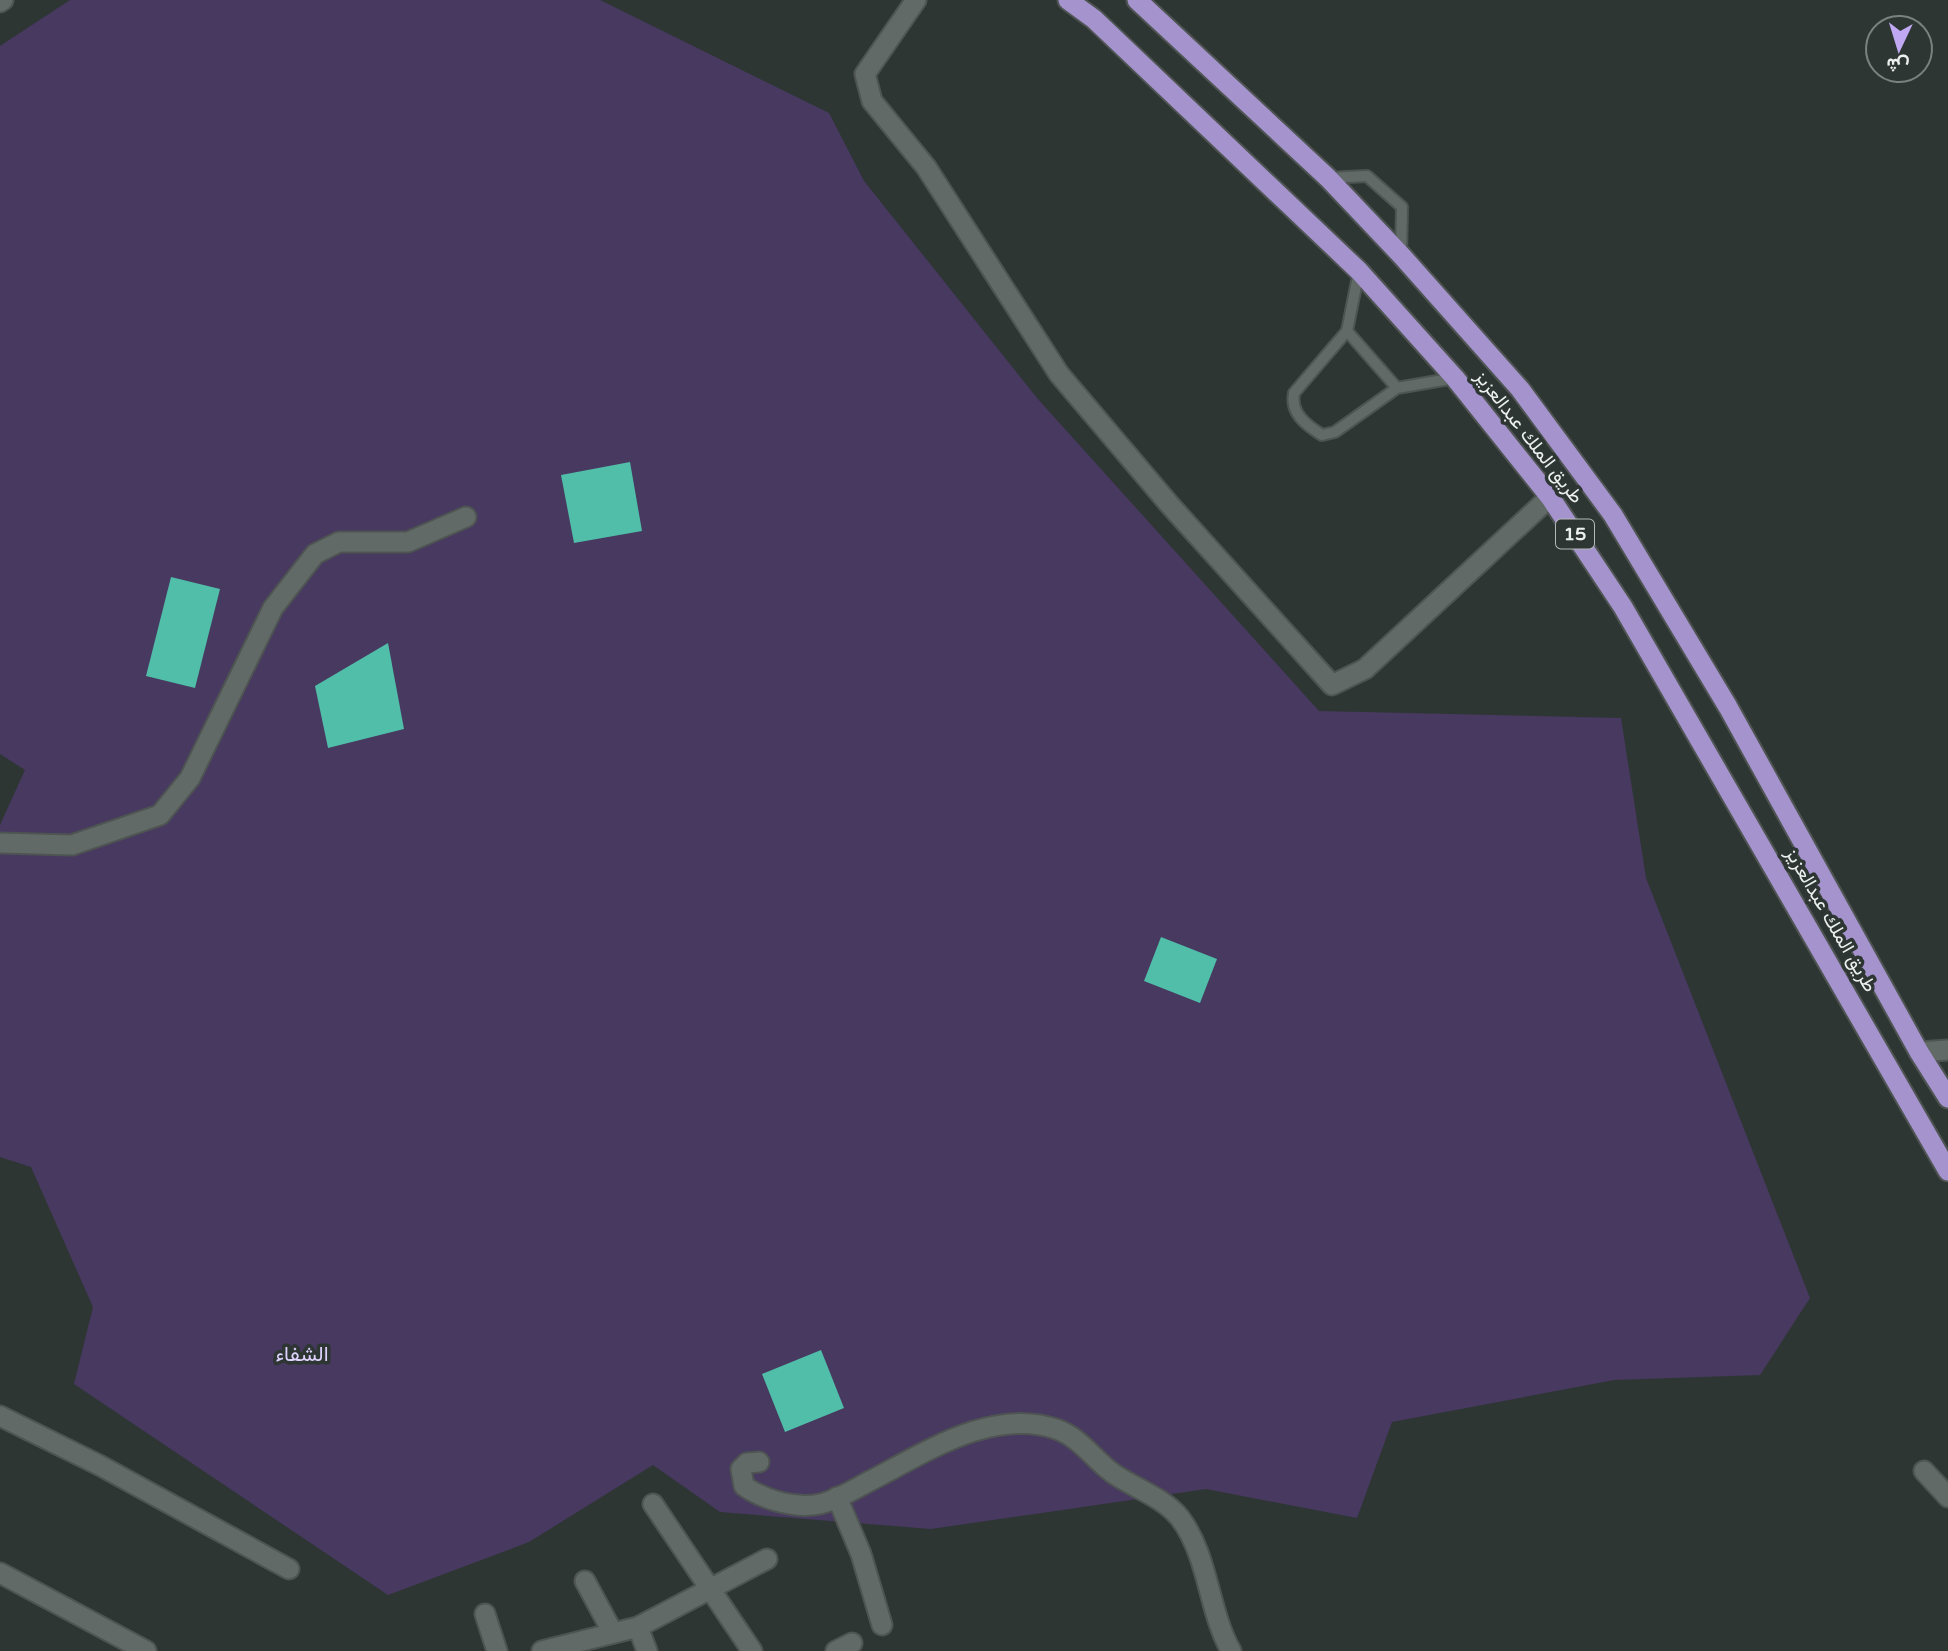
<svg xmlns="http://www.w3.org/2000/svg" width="1948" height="1651" font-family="'Varela Round',Vazirmatn,sans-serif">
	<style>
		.green { fill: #473960 }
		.building { fill: #50bea8 }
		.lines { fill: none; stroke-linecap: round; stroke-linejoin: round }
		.service-casing { stroke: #4e5452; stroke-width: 14 }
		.minor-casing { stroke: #4e5452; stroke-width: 23 }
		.trunk-casing { stroke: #4e5452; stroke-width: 23 }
		.service { stroke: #626a68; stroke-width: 10 }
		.minor { stroke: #626a68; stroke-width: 19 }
		.trunk { stroke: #a593cd; stroke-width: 19 }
		.labels { text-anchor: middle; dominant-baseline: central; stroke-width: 7; stroke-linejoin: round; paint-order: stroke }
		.shield { fill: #2e3634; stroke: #b3b9b8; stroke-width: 2 }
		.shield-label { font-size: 18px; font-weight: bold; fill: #ecf1f0 }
		.street-label { font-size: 19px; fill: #ecf1f0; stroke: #2e3634 }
		.neighbourhood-label { font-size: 21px; fill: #dfd2fd; stroke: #2e3634 }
	</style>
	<rect width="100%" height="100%" fill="#2e3634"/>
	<!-- green -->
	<path class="green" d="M70 0H600L829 113 864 181 1037 398 1319 711 1621 718 1646 878 1810 1298 1760 1375 1614 1380 1392 1422 1357 1518 1206 1489 931 1529 720 1512 653 1465 529 1542 388 1595 74 1384 93 1307 31 1167 0 1157V825L25 770 0 754V46Z"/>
	<!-- building -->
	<g class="building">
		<path d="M630 462 642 531 574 543 561 475Z"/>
		<path d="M171 577 220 589 195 688 146 676Z"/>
		<path d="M388 643 404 729 328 748 315 686Z"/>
		<path d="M1161 937 1217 959 1200 1003 1144 981Z"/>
		<path d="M821 1350 844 1408 785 1432 762 1374Z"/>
	</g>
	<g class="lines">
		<!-- service casing -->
		<g class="service-casing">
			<g id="service">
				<path d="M1328 178 1367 176 1402 207 1401 255"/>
				<path d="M1359 271 1347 331 1294 393C1290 413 1306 425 1322 435L1335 432 1397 388 1455 378"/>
				<path d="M1347 331 1397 388"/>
			</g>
		</g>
		<!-- minor casing -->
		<g class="minor-casing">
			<g id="minor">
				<path d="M916 0 865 74 872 101 926 167 1059 374 1169 504 1332 685 1365 669 1550 497"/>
				<path d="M0 2 3 0"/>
				<path d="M0 843 72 845 160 815 190 778 273 608 315 554 339 542H408L466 517"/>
				<path d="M1919 1052 1948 1050"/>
				<path d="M0 1416 101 1466 289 1569"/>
				<path d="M759 1462 747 1463 741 1469 744 1486C764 1500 795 1509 820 1504 837 1500 853 1490 868 1482 923 1454 991 1407 1056 1429 1080 1437 1094 1460 1114 1474 1136 1489 1163 1497 1180 1518 1209 1557 1208 1610 1231 1651"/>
				<path d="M1924 1471 1948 1497"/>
				<path d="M837 1497 861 1554 882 1625"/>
				<path d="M653 1504 752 1651"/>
				<path d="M0 1573 146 1651"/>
				<path d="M585 1581 613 1633"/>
				<path d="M485 1614 497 1651"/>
				<path d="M638 1627 647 1651"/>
				<path d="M542 1651 638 1627 767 1559"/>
				<path d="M836 1651 852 1643"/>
			</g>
		</g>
		<!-- trunk casing -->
		<g class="trunk-casing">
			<g id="trunk">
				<path d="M1068 0 1094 19 1359 271 1455 378 1550 497 1623 607 1948 1171"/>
				<path d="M1137 0 1328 178 1401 255 1520 389 1613 515 1728 707 1919 1052 1948 1098"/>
			</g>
		</g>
		<!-- service -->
		<use href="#service" class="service"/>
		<!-- minor -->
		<use href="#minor" class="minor"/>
		<!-- trunk -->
		<use href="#trunk" class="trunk"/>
	</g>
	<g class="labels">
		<!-- shield labels -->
		<rect class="shield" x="1556" y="519.5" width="38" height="29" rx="5"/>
		<g class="shield-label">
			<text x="1575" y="534">15</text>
		</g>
		<!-- street labels -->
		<g class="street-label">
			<text transform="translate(1529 437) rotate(52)">طريق الملك عبدالعزيز</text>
			<text transform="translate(1831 920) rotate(60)">طريق الملك عبدالعزيز</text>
		</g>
		<!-- neighbourhood labels -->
		<g class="neighbourhood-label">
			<text x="302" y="1354">الشفاء</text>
		</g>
	</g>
	<!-- north arrow -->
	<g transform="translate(1899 49) rotate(184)"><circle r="33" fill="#2e3634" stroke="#7a817f" stroke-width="2"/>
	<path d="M0-5L12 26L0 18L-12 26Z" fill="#c1a8f3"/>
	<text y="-10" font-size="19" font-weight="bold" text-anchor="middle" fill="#ecf1f0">ش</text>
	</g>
</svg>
